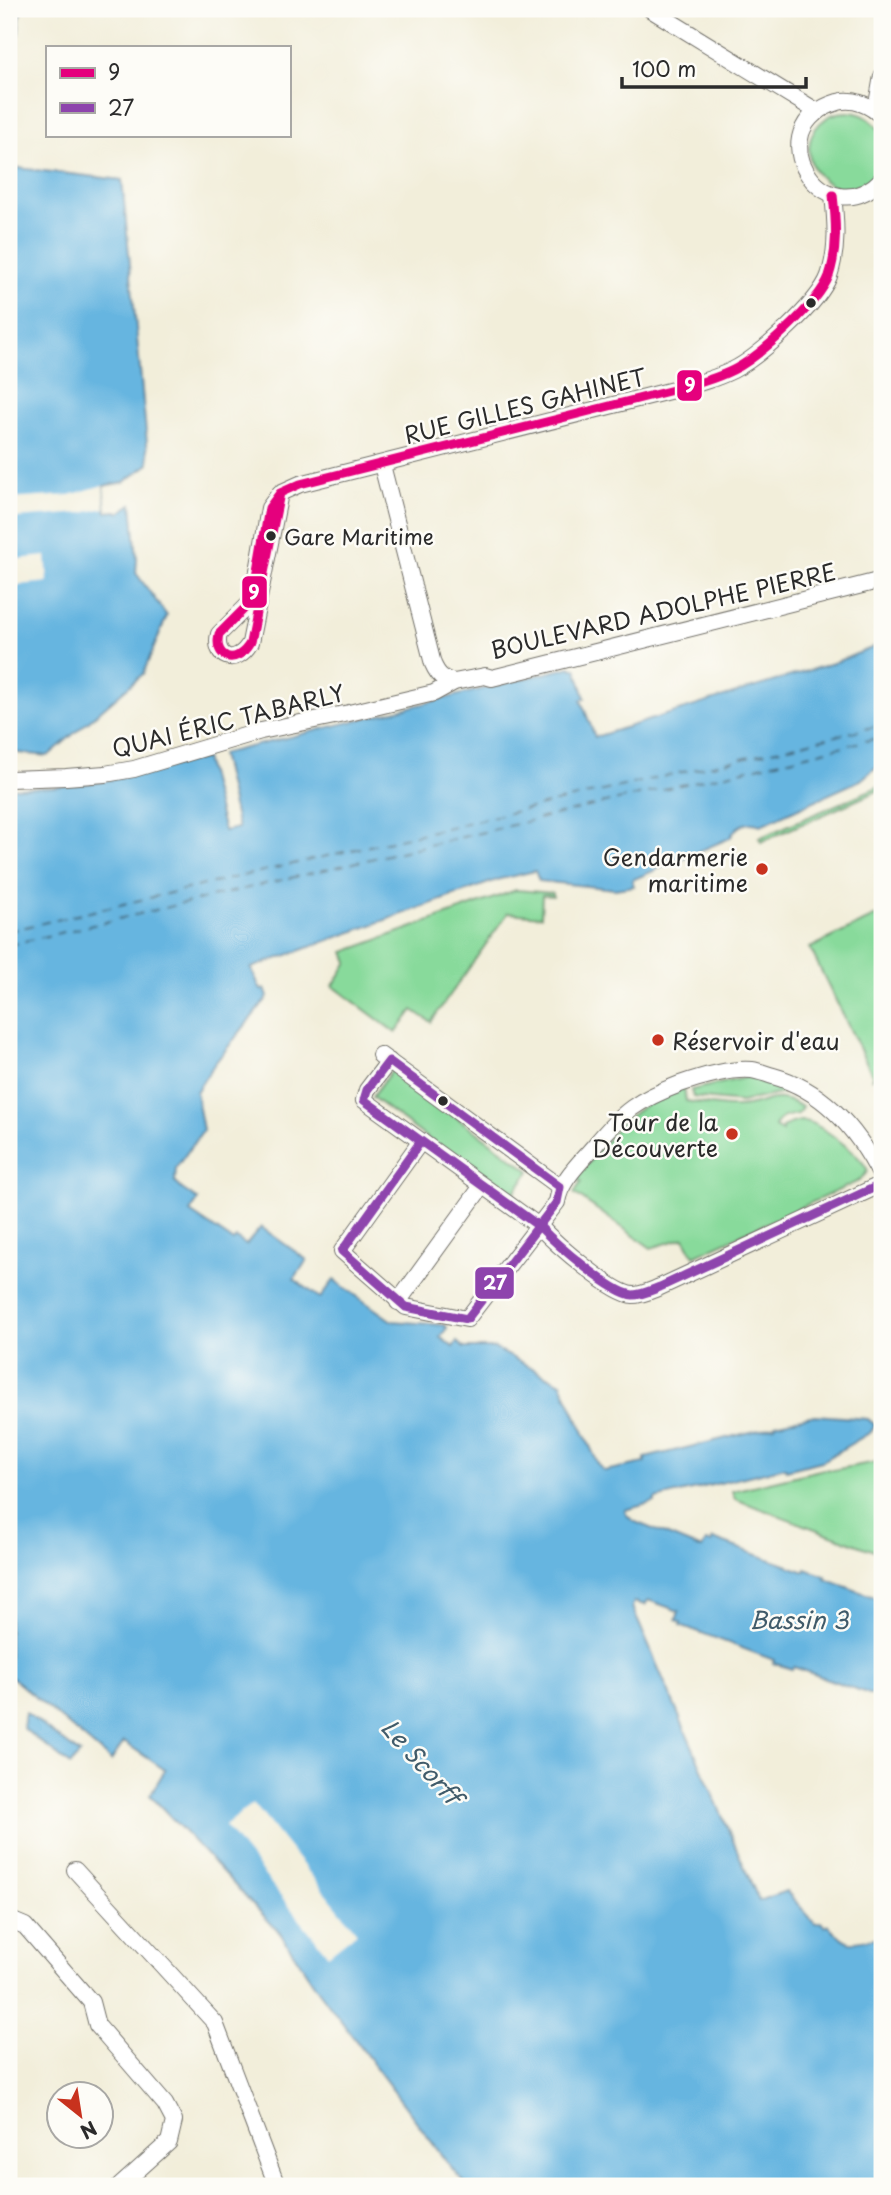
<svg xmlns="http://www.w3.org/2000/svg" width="891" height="2195" font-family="'Playpen Sans',sans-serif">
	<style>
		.green { fill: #88da9b; stroke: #5a8263; stroke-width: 2 }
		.water { fill: #66b5e0; stroke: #487086; stroke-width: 2 }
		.pier { fill: #f2eeda }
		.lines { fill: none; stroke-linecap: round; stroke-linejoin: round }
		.ferry { stroke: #405b6a; stroke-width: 2; stroke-dasharray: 9 7; stroke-linecap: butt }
		.minor-casing { stroke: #716f68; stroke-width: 18 }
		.minor { stroke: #fff; stroke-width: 16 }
		.bus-1-casing { stroke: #fdfcf7; stroke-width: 14 }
		.bus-2-casing { stroke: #fdfcf7; stroke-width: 14 }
		.bus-1 { stroke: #e5007d; stroke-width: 9 }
		.bus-2 { stroke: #8e44ad; stroke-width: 9 }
		.bus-dot { fill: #2b2b2b; stroke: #fdfcf7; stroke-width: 2.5 }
		.poi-dot { fill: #c8321e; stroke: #fdfcf7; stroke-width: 2.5 }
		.labels { text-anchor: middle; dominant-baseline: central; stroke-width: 5; stroke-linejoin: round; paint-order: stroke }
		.bus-label { font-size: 21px; fill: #2b2b2b; stroke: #fdfcf7; text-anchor: start }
		.street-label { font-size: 23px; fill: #2b2b2b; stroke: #fdfcf7 }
		.poi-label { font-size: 23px; fill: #2b2b2b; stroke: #fdfcf7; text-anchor: end }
		.water-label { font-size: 24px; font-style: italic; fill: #405b6a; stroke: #fdfcf7 }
		.line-badge { stroke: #fdfcf7; stroke-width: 2.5 }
		.badge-label { font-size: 19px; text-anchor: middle; font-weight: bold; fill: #fff }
	</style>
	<rect width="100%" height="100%" fill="#fdfcf7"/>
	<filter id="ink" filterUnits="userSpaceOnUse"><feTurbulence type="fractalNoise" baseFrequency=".0143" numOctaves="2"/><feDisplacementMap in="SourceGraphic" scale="14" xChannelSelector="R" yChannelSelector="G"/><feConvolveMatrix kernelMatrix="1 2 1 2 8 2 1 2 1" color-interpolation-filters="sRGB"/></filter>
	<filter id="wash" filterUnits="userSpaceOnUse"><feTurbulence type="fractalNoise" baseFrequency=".00686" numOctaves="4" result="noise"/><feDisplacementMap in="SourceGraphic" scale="28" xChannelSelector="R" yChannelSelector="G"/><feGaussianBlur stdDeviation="1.57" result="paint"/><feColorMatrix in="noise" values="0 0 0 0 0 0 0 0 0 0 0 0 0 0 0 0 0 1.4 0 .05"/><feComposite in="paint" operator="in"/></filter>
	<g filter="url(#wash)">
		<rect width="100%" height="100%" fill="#f2eeda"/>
		<!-- green -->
		<g class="green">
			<circle cx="847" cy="150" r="38"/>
			<path d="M882 785V789L761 842 759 838Z"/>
			<path d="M516 890 553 893V896L542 895 541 916 508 913 431 1022 413 1010 396 1033 333 986 348 962 344 952Z"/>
			<path d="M882 913V1073L871 1079 873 1076 810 948Z"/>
			<path d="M392 1070 530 1171 509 1199 372 1097Z"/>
			<path d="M748 1077 776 1079 783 1093 741 1102 693 1097 691 1090Z"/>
			<path d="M684 1088 686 1101C703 1103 721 1108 737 1107 766 1106 772 1089 802 1107L798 1114C787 1116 779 1116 775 1127L782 1131V1127C789 1124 795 1121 803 1121 819 1122 862 1156 868 1171L859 1181 694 1256 684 1238 651 1248 574 1193 581 1182 576 1178 620 1124 645 1105Z"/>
			<path d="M882 1461V1554L735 1499 732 1491 824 1469 833 1470Z"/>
		</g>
		<!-- water -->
		<g class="water">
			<path d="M9 9H21L9 113Z"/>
			<path d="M9 167 122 180 149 464 124 482 103 486 106 512 117 511 119 513 132 504 137 559 136 573 167 616 143 674 48 756 9 752Z"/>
			<path d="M882 644V762L861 780 761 825C747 820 736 825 730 838L632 880 634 886 615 889 539 881 535 871 500 879 251 968 261 990 265 989 268 997 215 1063 196 1092 203 1130 176 1168 175 1182 182 1189 198 1200 190 1212 233 1241 236 1238 246 1245 261 1227 307 1260 294 1279 320 1298 334 1280 392 1321 444 1325 447 1328 440 1337 453 1347 457 1342 464 1348H494L561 1383 599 1466 604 1471 645 1463V1458L775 1426V1424L815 1415 868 1419 875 1425 871 1432 822 1461 786 1470 785 1467 655 1499V1502L625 1510 626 1514 633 1521 702 1549 706 1542 711 1543 713 1539 805 1572 806 1569 826 1576 825 1579 882 1600V1702L875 1699V1696L794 1667 792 1669 773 1663 774 1660 680 1625 681 1622 676 1620 679 1611 648 1600 645 1605 634 1602 632 1607 759 1901 786 1891 815 1923 821 1922 825 1927 828 1925C853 1952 853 1940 882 1937V2186H468L452 2169 318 1990 280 1933 150 1795 165 1770 124 1742 111 1761 9 1675V788L53 787 100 782 205 758 224 831 238 828 221 754 571 667 572 669 576 668 585 698 581 700 595 737 833 663Z"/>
			<path d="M25 1712 80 1754 70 1765 23 1728Z"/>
		</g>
		<!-- pier -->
		<g class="pier">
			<path d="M103 485 105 508 82 513 16 518 15 522 9 525V499L70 495Z"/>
			<path d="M46 556 48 582 9 586V560Z"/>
			<path d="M253 1803 357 1932 328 1955 225 1826Z"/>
		</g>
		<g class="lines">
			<!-- ferry -->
			<g class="ferry">
				<path d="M9 931 882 725"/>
				<path d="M9 945 882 737"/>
			</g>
		</g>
	</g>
	<g filter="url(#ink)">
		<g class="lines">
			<!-- minor casing -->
			<g class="minor-casing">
				<g id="minor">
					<path d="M650 9 818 112"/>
					<path d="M876 110 882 76"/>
					<path d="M882 117C871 105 854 98 838 102 754 127 824 239 882 179"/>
					<path d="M382 465 433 664C438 675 442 679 454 682"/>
					<path d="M280 493 250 643C236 667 213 658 219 634L253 600 269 508 280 493 300 484 677 389C696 384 715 379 733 370 759 357 819 303 829 276 838 249 836 222 833 195"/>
					<path d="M9 779 66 777 105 774 134 769 261 731 349 713 434 693 454 682 485 676 492 678 882 580"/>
					<path d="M380 1055 560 1187"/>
					<path d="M389 1061 367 1090 364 1100 540 1227C555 1243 613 1294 633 1295 642 1295 652 1290 660 1287L882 1184"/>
					<path d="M421 1141 342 1251 406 1307 467 1319 557 1202C560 1180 581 1162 595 1145 623 1111 638 1100 680 1084 700 1077 730 1068 752 1070 759 1071 766 1074 773 1076 824 1090 859 1132 882 1178"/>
					<path d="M398 1302 482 1186"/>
					<path d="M75 1870 215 2023 277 2186"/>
					<path d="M9 1923 13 1921 25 1926 91 2002 97 2025 165 2104 174 2121 169 2142 120 2186"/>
				</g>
			</g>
			<!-- minor -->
			<use href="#minor" class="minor"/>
			<!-- bus-1 casing -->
			<g class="bus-1-casing">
				<path id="bus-1" d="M280 493 250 643C236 667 213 658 219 634L253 600 269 508 280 493 300 484 677 389C696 384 715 379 733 370 759 357 819 303 829 276 838 249 836 222 833 195"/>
			</g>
			<!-- bus-2 casing -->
			<g class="bus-2-casing">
				<path id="bus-2" d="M421 1141 342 1251 406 1307 467 1319 557 1202 560 1187 389 1061 367 1090 364 1100 540 1227C555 1243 613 1294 633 1295 642 1295 652 1290 660 1287L882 1184"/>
			</g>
			<!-- bus-1 -->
			<use href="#bus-1" class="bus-1"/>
			<!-- bus-2 -->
			<use href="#bus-2" class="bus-2"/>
		</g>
	</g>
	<!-- markers -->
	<g class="bus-dot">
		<circle cx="811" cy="303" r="6"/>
		<circle cx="271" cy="536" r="6"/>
		<circle cx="443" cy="1101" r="6"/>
	</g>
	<g class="poi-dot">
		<circle cx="762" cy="869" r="7"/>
		<circle cx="658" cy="1040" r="7"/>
		<circle cx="732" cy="1134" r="7"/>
	</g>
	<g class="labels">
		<!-- bus labels -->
		<g class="bus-label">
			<text x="284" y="536">Gare Maritime</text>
		</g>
		<!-- street labels -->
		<g class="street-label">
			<text transform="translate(525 405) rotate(-14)">RUE GILLES GAHINET</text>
			<text transform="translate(663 610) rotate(-13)">BOULEVARD ADOLPHE PIERRE</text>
			<text transform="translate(228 720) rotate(-14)">QUAI ÉRIC TABARLY</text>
		</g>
		<!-- poi labels -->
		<g class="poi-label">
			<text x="748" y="856">Gendarmerie<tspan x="748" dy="26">maritime</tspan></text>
			<text x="672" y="1040" text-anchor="start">Réservoir d'eau</text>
			<text x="718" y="1121">Tour de la<tspan x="718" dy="26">Découverte</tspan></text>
		</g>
		<!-- water labels -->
		<g class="water-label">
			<text x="799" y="1619">Bassin 3</text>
			<text transform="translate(422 1761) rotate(48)">Le Scorff</text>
		</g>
	</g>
	<g class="line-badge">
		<rect x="676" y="369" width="27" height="33" rx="7" fill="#e5007d"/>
		<rect x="241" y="575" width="27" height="34" rx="7" fill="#e5007d"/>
		<rect x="474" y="1266" width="41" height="34" rx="7" fill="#8e44ad"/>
	</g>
	<g class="badge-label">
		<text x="690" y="392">9</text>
		<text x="254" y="599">9</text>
		<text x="495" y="1290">27</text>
	</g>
	<!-- margin -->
	<rect width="891" height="2195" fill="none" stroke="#fdfcf7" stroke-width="35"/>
	<!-- legend -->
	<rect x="46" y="46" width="245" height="91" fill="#fdfcf7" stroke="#a9a8a5" stroke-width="2"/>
	<rect x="60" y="68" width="35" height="10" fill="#e5007d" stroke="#a9a8a5" stroke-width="2"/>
	<text x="108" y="80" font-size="21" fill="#2b2b2b">9</text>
	<rect x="60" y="103" width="35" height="10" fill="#8e44ad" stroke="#a9a8a5" stroke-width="2"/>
	<text x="108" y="116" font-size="21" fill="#2b2b2b">27</text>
	<!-- north arrow -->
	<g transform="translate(80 2115) rotate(150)"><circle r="33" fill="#fdfcf7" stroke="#a9a8a5" stroke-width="2"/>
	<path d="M0-5L12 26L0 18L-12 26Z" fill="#c8321e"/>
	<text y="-10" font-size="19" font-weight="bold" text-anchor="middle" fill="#2b2b2b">N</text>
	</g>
	<!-- scale -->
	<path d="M622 77v10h184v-10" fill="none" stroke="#2b2b2b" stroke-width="3.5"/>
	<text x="632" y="77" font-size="21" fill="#2b2b2b" stroke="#fdfcf7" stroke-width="5" paint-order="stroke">100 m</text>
</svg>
